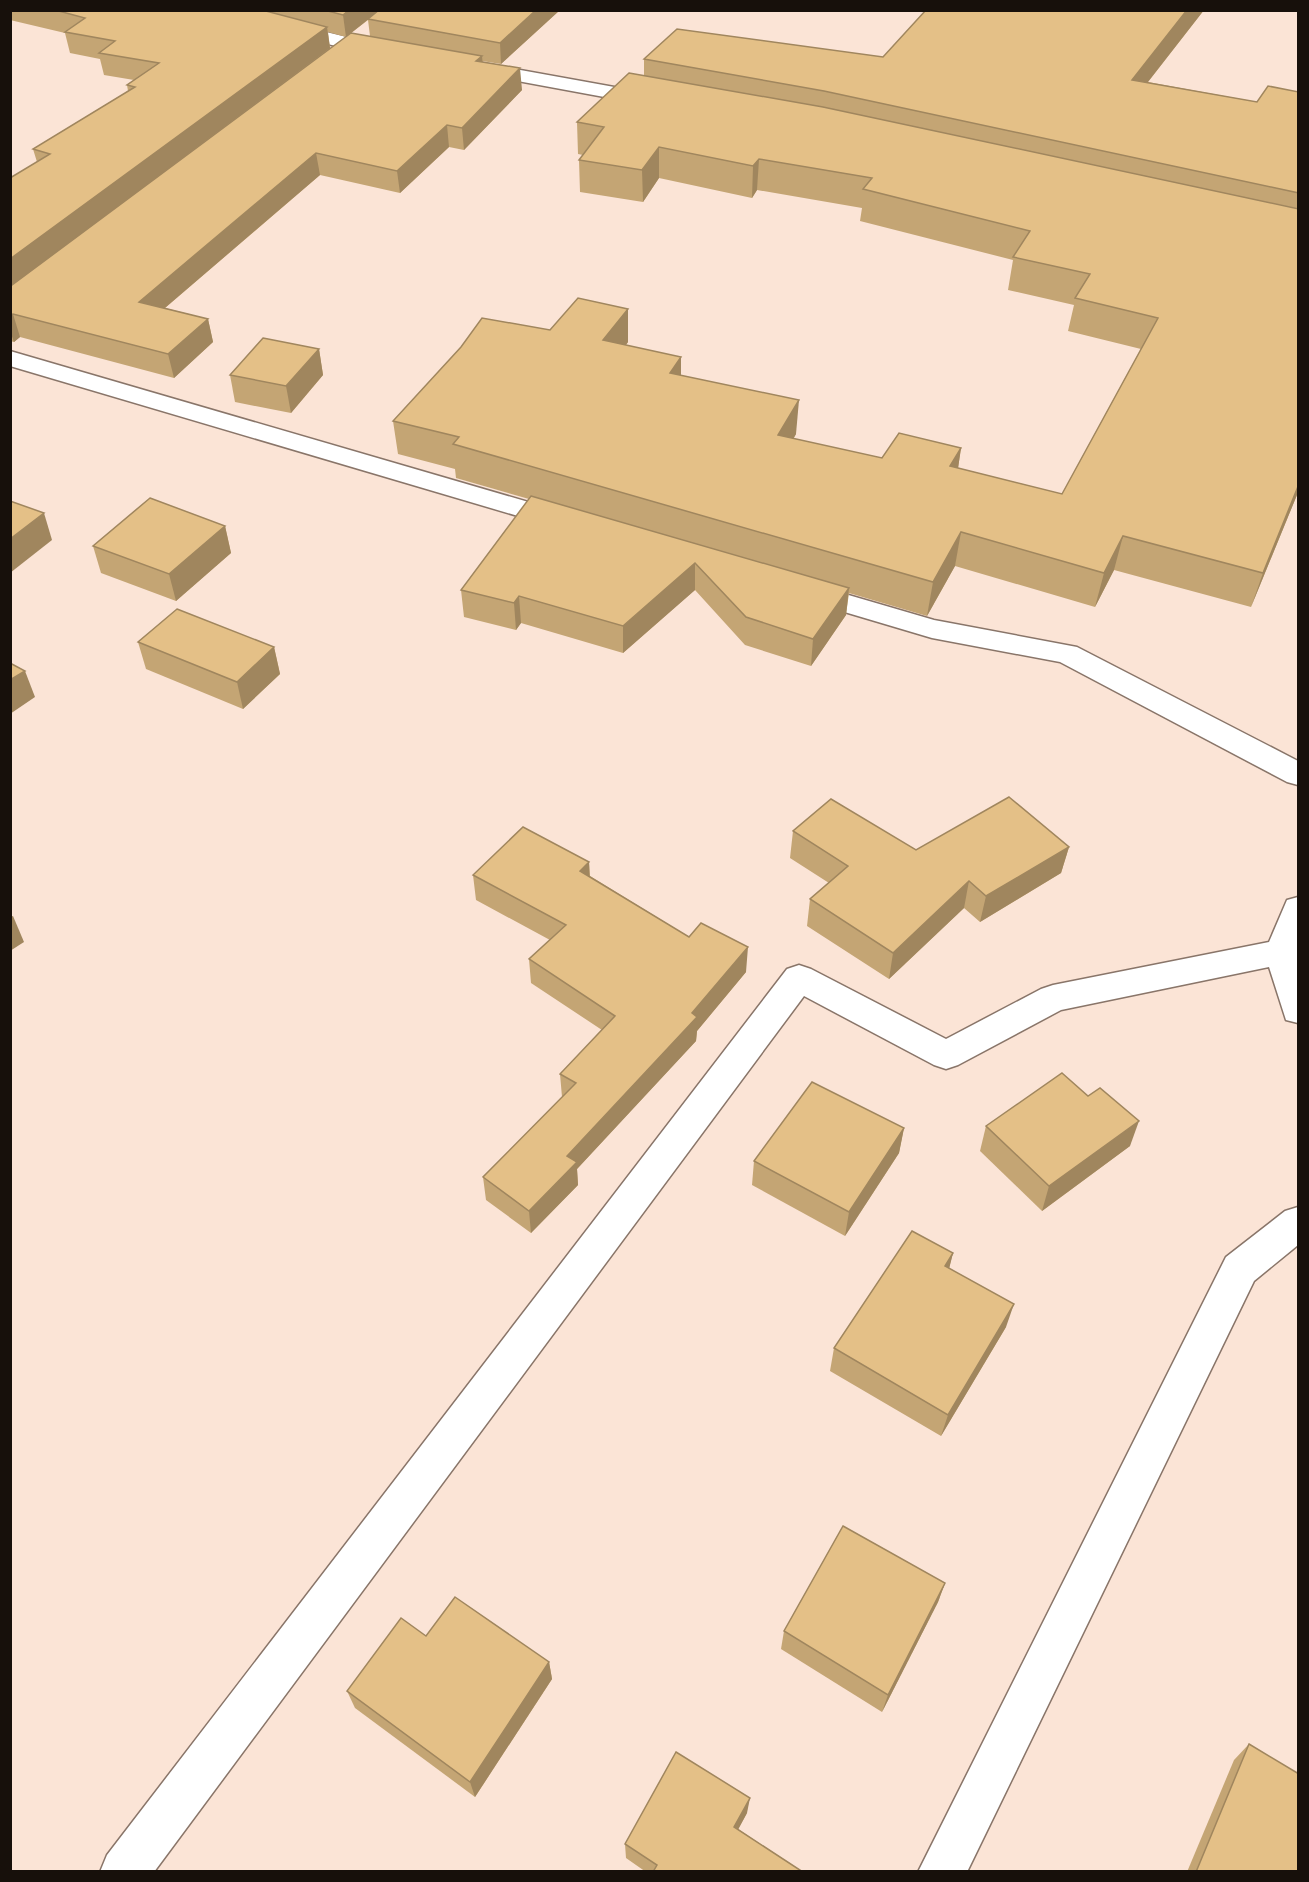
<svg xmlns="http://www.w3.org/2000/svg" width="1309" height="1882" font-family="'Alegreya Sans',sans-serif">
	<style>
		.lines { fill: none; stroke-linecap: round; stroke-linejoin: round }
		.minor-casing { stroke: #897569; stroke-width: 3 }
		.minor { fill: #fff; fill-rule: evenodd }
		.wall { fill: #c4a574; fill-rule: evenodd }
		.shaded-wall { fill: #a0865e }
		.building { fill: #e4c087; stroke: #a0865e; stroke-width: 1.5 }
	</style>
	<rect width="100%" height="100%" fill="#fbe4d6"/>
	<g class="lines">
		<!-- minor casing -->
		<g class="minor-casing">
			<g id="minor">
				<path d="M202 10H236L388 47 390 51 388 55 381 57 205 14Z"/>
				<path d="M476 62 653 94 660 96 663 100 660 104 653 106 469 72 466 68 469 64Z"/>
				<path d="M10 351 573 515 577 521 573 527 564 529 555 527 10 366Z"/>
				<path d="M804 582 934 620 1077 647 1298 761V785L1287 782 1060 662 932 638 794 597 790 591 794 585Z"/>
				<path d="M1298 897V1023L1286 1020 1269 967 1061 1010 958 1065 946 1069 934 1065 804 996 154 1872H100L107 1855 787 969 799 965 811 969 946 1039 1041 989 1053 985 1269 942 1287 900Z"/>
				<path d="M1298 1207V1245L1254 1281 967 1872H918L1226 1257 1285 1211Z"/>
			</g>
		</g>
		<!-- minor -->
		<use href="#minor" class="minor"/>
	</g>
	<!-- wall -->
	<g class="wall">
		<path d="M10 10H560L501 64 482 61 483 62 522 90 464 150 449 147 400 193 320 175 165 308 208 319 213 342 174 378 20 337 14 342 10 341V178L37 162 33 149 128 91 127 85 134 80 104 75 100 59 70 53 65 33 10 20ZM368 20 370 36 330 48 328 32 346 37Z"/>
		<path d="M1204 10 1148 82 1257 102 1299 92V490L1251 607 1114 570 1095 607 955 566 927 616 849 593 846 615 811 666 745 645 695 590 623 653 521 623 516 630 464 617 461 590 529 499 456 478 455 469 398 454 393 421 550 330 628 309V342L626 345 681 376 796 434 793 439 882 458 961 448 958 468 1062 494 1141 349 1068 331 1074 305 1008 290 1013 260 860 221 862 208 757 190 752 198 659 178 643 202 580 192 579 160 583 155 578 154 577 122 644 76V59L883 57Z"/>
		<path d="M319 349 323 375 291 413 235 402 230 375Z"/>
		<path d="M225 526 231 553 176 601 101 573 93 546Z"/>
		<path d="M138 642 274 647 280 674 243 709 146 669Z"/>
		<path d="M793 831 916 850 1069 847 1061 873 980 922 964 908 889 979 807 926 810 899 829 883 790 858Z"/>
		<path d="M589 862 590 876 746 972 697 1031 696 1041 577 1169 578 1185 531 1233 486 1200 483 1177 562 1097 560 1074 602 1030 531 983 529 959 550 940 476 900 473 875Z"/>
		<path d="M986 1126 1130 1146 1042 1211 980 1151Z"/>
		<path d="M904 1128 899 1153 845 1236 752 1185 754 1161Z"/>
		<path d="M953 1253 949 1268 1006 1327 941 1436 830 1371 834 1348Z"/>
		<path d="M945 1583 938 1602 882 1712 781 1649 784 1631Z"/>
		<path d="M426 1636 549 1662 552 1679 475 1797 355 1708 347 1691Z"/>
		<path d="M1249 1744 1299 1872H1187L1234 1760Z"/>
		<path d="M747 1813 738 1829 803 1872H646L626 1858 625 1844Z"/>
	</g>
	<!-- shaded-wall -->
	<g class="shaded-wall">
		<path d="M349 10H380L346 37 343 15Z"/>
		<path d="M536 10H560L501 64 500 43Z"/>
		<path d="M1187 10H1204L1126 110 1132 80Z"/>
		<path d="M327 27 330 48 10 287V259Z"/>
		<path d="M482 56 484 78 476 61Z"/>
		<path d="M520 68 522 90 464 150 462 128Z"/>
		<path d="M447 125 449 147 400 193 397 171Z"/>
		<path d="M659 147V178L643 202 642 170Z"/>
		<path d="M316 153 320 175 145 325 139 302Z"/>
		<path d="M759 159 757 190 752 198 753 166Z"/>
		<path d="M628 309V342L604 373 603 340Z"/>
		<path d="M13 314 20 337 14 342 10 331V315Z"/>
		<path d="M208 319 213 342 174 378 168 354Z"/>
		<path d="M319 349 323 375 291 413 286 386Z"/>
		<path d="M681 357V390L670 373Z"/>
		<path d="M799 400 796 434 776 469 778 435Z"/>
		<path d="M961 448 956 482 950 466Z"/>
		<path d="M1299 484V490L1251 607 1263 573Z"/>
		<path d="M44 513 52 540 10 573V539Z"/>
		<path d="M225 526 231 553 176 601 169 574Z"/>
		<path d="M961 532 955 566 927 616 933 582Z"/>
		<path d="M1123 536 1114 570 1095 607 1104 573Z"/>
		<path d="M695 563V590L623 653V626Z"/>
		<path d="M849 588 846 615 811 666 813 639Z"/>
		<path d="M519 596 521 623 516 630 514 603Z"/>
		<path d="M274 647 280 674 243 709 237 682Z"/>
		<path d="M25 671 35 697 10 714V680Z"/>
		<path d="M1069 847 1061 873 980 922 986 896Z"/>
		<path d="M589 862 590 887 580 871Z"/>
		<path d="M969 881 964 908 889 979 893 953Z"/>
		<path d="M13 916 24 942 10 951V917Z"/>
		<path d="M748 947 746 972 697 1031 696 1041 577 1169 578 1185 531 1233 529 1211 567 1156 692 1013Z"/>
		<path d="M1139 1121 1130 1146 1042 1211 1049 1186Z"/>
		<path d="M904 1128 899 1153 845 1236 849 1212Z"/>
		<path d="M953 1253 947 1277 945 1266Z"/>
		<path d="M1014 1304 1006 1327 941 1436 948 1415Z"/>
		<path d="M945 1583 938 1602 882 1712 888 1695Z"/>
		<path d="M549 1662 552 1679 475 1797 470 1782Z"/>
		<path d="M750 1798 747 1813 732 1841 734 1827Z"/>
	</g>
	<!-- building -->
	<g class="building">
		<path d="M55 10H262L327 27 10 259V178L50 154 33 149 135 87 127 85 159 63 99 53 115 41 65 32 85 18Z"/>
		<path d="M324 10H349L343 15Z"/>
		<path d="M379 10H536L500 43 368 19Z"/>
		<path d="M926 10H1187L1132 80 1257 102 1268 86 1299 92V193L824 91 644 59 677 29 883 57Z"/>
		<path d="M351 33 482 56 476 61 520 68 462 128 447 125 397 171 316 153 139 302 208 319 168 354 13 314 10 315V285H12Z"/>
		<path d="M629 73 823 107 1299 209V484L1263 573 1123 536 1104 573 961 532 933 582 453 444 459 437 393 421 461 347 482 318 550 330 578 298 628 309 603 340 681 357 670 373 799 400 778 435 882 458 899 433 961 448 950 466 1062 494 1158 318 1075 298 1090 274 1013 257 1030 231 863 189 872 178 759 159 753 166 659 147 642 170 579 160 604 127 577 122Z"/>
		<path d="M263 338 319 349 286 386 230 375Z"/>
		<path d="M531 496 849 588 813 639 746 617 695 563 623 626 519 596 514 603 461 590Z"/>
		<path d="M150 498 225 526 169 574 93 546Z"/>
		<path d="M10 501 44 513 10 539Z"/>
		<path d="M177 609 274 647 237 682 138 642Z"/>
		<path d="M10 663 25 671 10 680Z"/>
		<path d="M1009 797 1069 847 986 896 969 881 893 953 810 899 848 866 793 831 831 799 916 850Z"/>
		<path d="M523 827 589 862 580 871 689 937 701 923 748 947 692 1013 697 1017 567 1156 577 1162 529 1211 483 1177 576 1083 560 1074 615 1016 529 959 566 925 473 875Z"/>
		<path d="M1062 1073 1088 1096 1100 1088 1139 1121 1049 1186 986 1126Z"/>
		<path d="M812 1082 904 1128 849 1212 754 1161Z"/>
		<path d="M912 1231 953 1253 945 1266 1014 1304 948 1415 834 1348Z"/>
		<path d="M843 1526 945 1583 888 1695 784 1631Z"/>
		<path d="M455 1597 549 1662 470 1782 347 1691 401 1618 426 1636Z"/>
		<path d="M1249 1744 1299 1774V1872H1196Z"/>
		<path d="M676 1752 750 1798 734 1827 803 1872H653L657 1865 625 1844Z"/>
	</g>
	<!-- border -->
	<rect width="1309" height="1882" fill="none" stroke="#17100b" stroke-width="24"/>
</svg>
